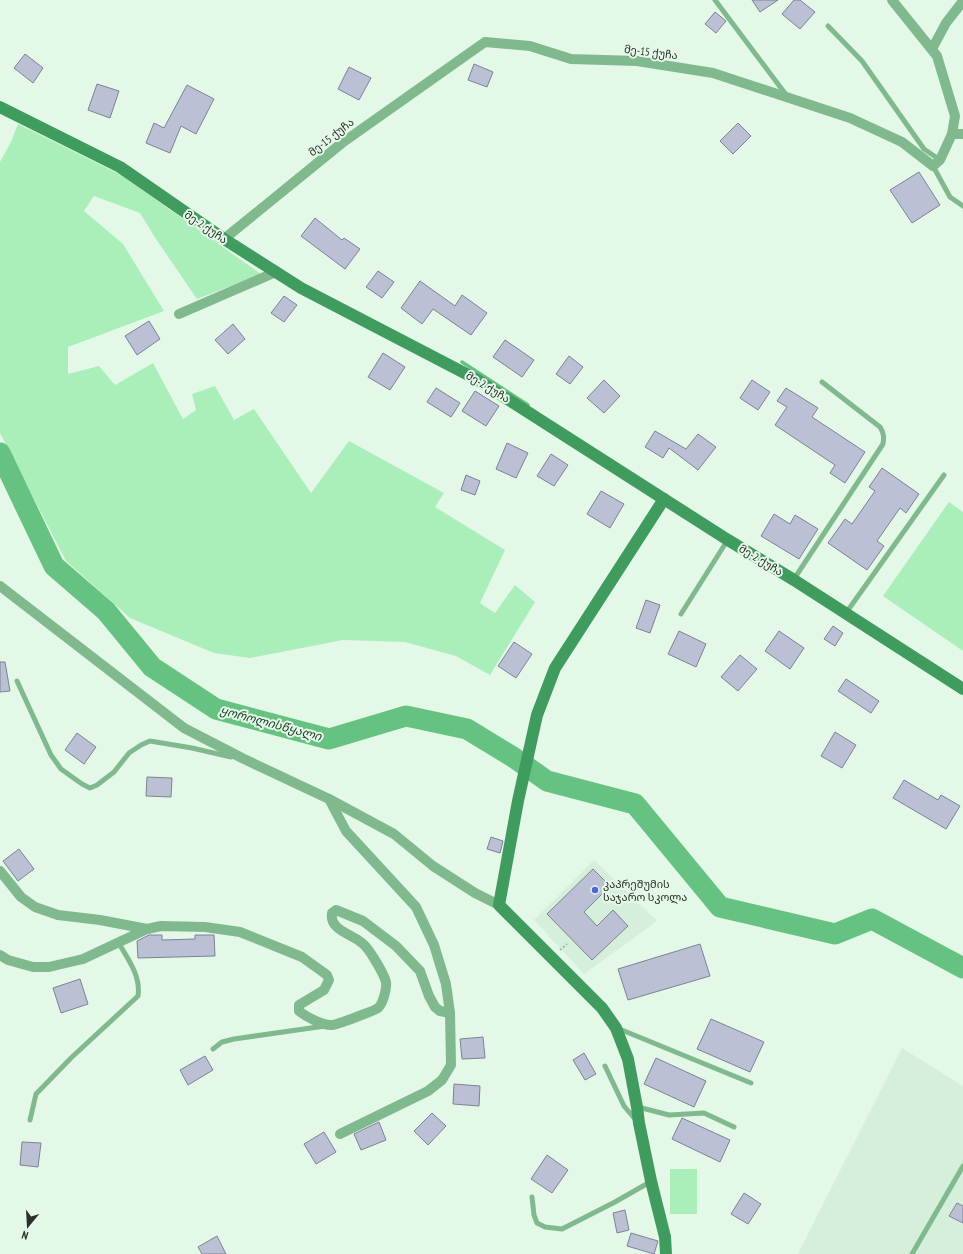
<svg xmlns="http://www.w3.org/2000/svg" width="963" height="1254" font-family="'PT Sans Narrow','Noto Sans Georgian',sans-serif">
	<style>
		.built { fill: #d5efda }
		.green { fill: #aaeeba }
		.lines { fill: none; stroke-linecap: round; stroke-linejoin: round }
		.stream { stroke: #66c280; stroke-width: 3.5 }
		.river { stroke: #66c280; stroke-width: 21 }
		.building { fill: #bbc0d5; stroke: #7d8295 }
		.path { stroke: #a5b5a8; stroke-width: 2; stroke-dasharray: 2 2; stroke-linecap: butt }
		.lane { stroke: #81b98f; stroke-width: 5 }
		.street { stroke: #81b98f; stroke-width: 10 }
		.secondary { stroke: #3f9c5e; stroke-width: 12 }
		.poi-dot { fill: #5362d9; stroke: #e4f8e8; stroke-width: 1.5 }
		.labels { text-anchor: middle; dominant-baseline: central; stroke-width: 4; stroke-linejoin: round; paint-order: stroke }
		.street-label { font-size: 11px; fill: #2a312b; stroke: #e4f8e8 }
		.poi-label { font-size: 11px; fill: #2a312b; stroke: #e4f8e8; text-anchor: start }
		.water-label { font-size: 12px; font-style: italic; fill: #1c4228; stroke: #e4f8e8 }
	</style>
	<rect width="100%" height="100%" fill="#e4f8e8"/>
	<!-- built -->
	<g class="built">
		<path d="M594 860 657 921 584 974 534 920Z"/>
		<path d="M902 1048 963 1086V1254H798Z"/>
	</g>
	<!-- green -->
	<g class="green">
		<path d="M18 124 121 175 261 274 197 299 156 239 140 213 94 196 84 211 123 244 164 311 68 347V374L99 366 115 385 153 363 183 419 196 410 192 394 215 386 234 420 254 409 311 493 349 441 444 493 435 507 505 550 480 603 495 613 515 585 535 602 490 675 456 656 405 642 343 640 250 658 214 653 130 618 66 561 0 433V162L11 142Z"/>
		<path d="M949 502 963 512V651L883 596Z"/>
		<rect x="670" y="1169" width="27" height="45"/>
	</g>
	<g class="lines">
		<!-- stream -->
		<path class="stream" d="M462 362 528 405"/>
		<!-- river -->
		<path class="river" d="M0 453 54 566 106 611 152 667 216 709 329 739 406 716 467 729 513 757 547 781 635 804 720 907 835 934 872 919 963 968"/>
	</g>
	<!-- building -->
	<g class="building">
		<path d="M752 0H778L760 12Z"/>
		<path d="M794 0H800L815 12 800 29 782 14Z"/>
		<path d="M715 12 726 21 716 33 705 24Z"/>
		<path d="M25 54 43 68 33 83 14 68Z"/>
		<path d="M474 64 493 72 487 87 468 80Z"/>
		<path d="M349 67 371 78 359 100 338 89Z"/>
		<path d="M97 84 119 91 110 118 88 110Z"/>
		<path d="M187 85 214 99 196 134 181 126 170 153 146 143 154 123 164 128Z"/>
		<path d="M738 123 751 136 733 154 720 141Z"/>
		<path d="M919 172 940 205 912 223 890 190Z"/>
		<path d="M315 218 342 240 344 238 360 249 345 269 301 236Z"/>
		<path d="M378 271 394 282 382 298 366 287Z"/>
		<path d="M420 281 455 306 462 295 487 313 471 335 433 309 422 324 401 308Z"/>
		<path d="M284 296 297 305 284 322 271 313Z"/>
		<path d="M149 321 160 339 137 355 125 336Z"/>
		<path d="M233 324 245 339 228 354 215 340Z"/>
		<path d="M505 340 534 360 522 377 493 357Z"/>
		<path d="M383 353 405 367 390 390 368 377Z"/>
		<path d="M569 356 583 367 570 384 556 374Z"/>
		<path d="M604 380 620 396 604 413 587 398Z"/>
		<path d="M752 380 770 392 758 410 740 398Z"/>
		<path d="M436 388 460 403 451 417 427 402Z"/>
		<path d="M786 388 818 408 812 417 865 452 845 483 830 473 835 465 775 425 787 407 777 401Z"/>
		<path d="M475 391 499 406 486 426 462 411Z"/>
		<path d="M655 431 686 449 698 434 716 447 698 470 669 448 663 458 645 447Z"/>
		<path d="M507 443 528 453 516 478 496 469Z"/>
		<path d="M551 454 568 465 554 486 537 476Z"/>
		<path d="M882 468 919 494 906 513 900 508 877 541 884 546 867 570 828 543 845 519 852 524 875 491 869 487Z"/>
		<path d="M466 475 480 481 475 495 461 490Z"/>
		<path d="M601 491 624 504 610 528 587 514Z"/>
		<path d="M774 514 790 524 795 515 818 529 799 559 761 536Z"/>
		<path d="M646 600 660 605 650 633 636 628Z"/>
		<path d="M833 626 843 633 835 646 824 639Z"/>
		<path d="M679 631 706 644 696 667 668 654Z"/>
		<path d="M779 631 804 648 790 669 765 651Z"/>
		<path d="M514 642 532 654 516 678 498 666Z"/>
		<path d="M740 655 757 669 738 691 721 677Z"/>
		<path d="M0 662H5L10 691 0 692Z"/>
		<path d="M846 679 879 701 871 713 838 691Z"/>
		<path d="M835 732 856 745 842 768 821 756Z"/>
		<path d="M77 733 96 747 84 764 65 750Z"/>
		<path d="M147 777 172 778 171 797 146 796Z"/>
		<path d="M904 780 938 800 941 795 960 806 946 829 893 798Z"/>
		<path d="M491 837 503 841 500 853 487 849Z"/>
		<path d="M19 849 34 869 18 881 3 861Z"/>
		<path d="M593 869 610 886 584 912 597 926 613 910 628 926 592 960 547 914Z"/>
		<path d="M149 935H162V940L195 939V935H214L215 956 138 958 137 941Z"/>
		<path d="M700 944 710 976 628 1000 618 969Z"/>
		<path d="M80 979 88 1004 61 1013 53 988Z"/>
		<path d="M711 1019 764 1042 750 1072 697 1049Z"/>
		<path d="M483 1037 485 1058 462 1059 460 1039Z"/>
		<path d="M584 1053 596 1074 585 1080 573 1060Z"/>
		<path d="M205 1056 213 1070 188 1085 180 1070Z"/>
		<path d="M656 1058 706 1081 694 1107 644 1084Z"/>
		<path d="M454 1084 480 1086 479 1106 453 1104Z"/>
		<path d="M432 1113 446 1126 428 1145 414 1131Z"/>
		<path d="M682 1118 730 1140 720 1162 672 1139Z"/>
		<path d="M379 1122 386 1140 361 1150 354 1134Z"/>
		<path d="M324 1132 336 1152 316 1164 304 1144Z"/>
		<path d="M22 1142 41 1143 38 1167 20 1165Z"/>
		<path d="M547 1155 568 1170 552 1193 531 1179Z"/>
		<path d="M744 1193 761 1204 748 1224 731 1214Z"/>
		<path d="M957 1203 963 1206V1223L949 1216Z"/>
		<path d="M625 1210 629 1230 617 1233 613 1213Z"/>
		<path d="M631 1233 658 1241 654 1254 627 1246Z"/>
		<path d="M217 1236 226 1254H202L198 1247Z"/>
	</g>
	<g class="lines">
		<!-- path -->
		<path class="path" d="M560 950 567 944"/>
		<!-- lane -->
		<g class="lane">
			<path d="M715 0 787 96"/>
			<path d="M828 26 862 61 924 149 940 160"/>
			<path d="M933 166 950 197 963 206"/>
			<path d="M794 579 883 444C884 437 884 433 880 427L822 382"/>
			<path d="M846 613 944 475"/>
			<path d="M681 614 727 541"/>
			<path d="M17 681 51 755 61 769 82 784 90 788 97 785 114 772 129 753 141 745 150 741 192 748 231 757"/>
			<path d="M617 1028 751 1083"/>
			<path d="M213 1049 222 1042 234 1039 325 1026"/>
			<path d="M605 1066 624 1106 635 1119"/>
			<path d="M638 1107 669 1115 704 1113 734 1127"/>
			<path d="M30 1120 36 1094 72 1057 138 996C141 976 128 959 118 942"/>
			<path d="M532 1197 534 1215 537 1223 545 1227 562 1229 615 1202 650 1182"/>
			<path d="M912 1254 963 1166"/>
		</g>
		<!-- street -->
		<g class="street">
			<path d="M932 49 946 23 963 1"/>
			<path d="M952 134H963"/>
			<path d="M224 239 342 143 485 42 530 46 571 59 637 61 713 73 850 118 902 142 933 166 940 160 952 134 955 116 937 56 892 0"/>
			<path d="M179 314 276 272"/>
			<path d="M0 586 184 728 244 759 329 799 394 834 433 866 475 893 499 905"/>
			<path d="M329 799 346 831 416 907 434 945 446 984 450 1013 451 1065 442 1080 428 1091 340 1134"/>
			<path d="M0 871 21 897 35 907 58 915 100 920 147 929"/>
			<path d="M0 955 8 960 33 967H49L83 959 147 929 161 926 205 927 240 932 302 957 327 975 329 980 324 990 299 1005V1011C305 1016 323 1026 332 1025 336 1025 376 1010 378 1008 383 1004 387 988 386 982 384 974 369 948 362 943 352 934 329 930 332 913L336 910 363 921 396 946 420 971 429 996 435 1007 440 1011 450 1013"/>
		</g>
		<!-- secondary -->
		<g class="secondary">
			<path d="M0 107 120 167 224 239 301 288 476 379 728 540 794 580 963 689"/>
			<path d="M664 499 555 668 537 715 518 801 499 905 602 1008 616 1028 628 1059 637 1107 639 1123 651 1181 665 1237 666 1254"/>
		</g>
	</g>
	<!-- markers -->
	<circle class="poi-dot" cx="595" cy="890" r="4"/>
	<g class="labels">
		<!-- street labels -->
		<g class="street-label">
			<text transform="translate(651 52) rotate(7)">მე-15 ქუჩა</text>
			<text transform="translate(331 137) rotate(-38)">მე-15 ქუჩა</text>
			<text transform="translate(206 227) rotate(34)">მე-2 ქუჩა</text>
			<text transform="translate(488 387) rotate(31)">მე-2 ქუჩა</text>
			<text transform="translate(761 560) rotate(31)">მე-2 ქუჩა</text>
		</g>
		<!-- poi labels -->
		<g class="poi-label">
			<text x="603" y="884">კაპრეშუმის<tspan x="603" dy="13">საჯარო სკოლა</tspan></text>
		</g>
		<!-- water labels -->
		<g class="water-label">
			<text transform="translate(271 723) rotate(15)">ყოროლისწყალი</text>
		</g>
	</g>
	<!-- north arrow -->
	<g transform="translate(28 1226) rotate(198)" stroke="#e4f8e8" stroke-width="3" paint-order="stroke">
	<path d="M0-3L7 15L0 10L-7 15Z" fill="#2a312b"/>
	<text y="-6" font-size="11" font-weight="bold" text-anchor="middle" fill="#2a312b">N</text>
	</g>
</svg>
